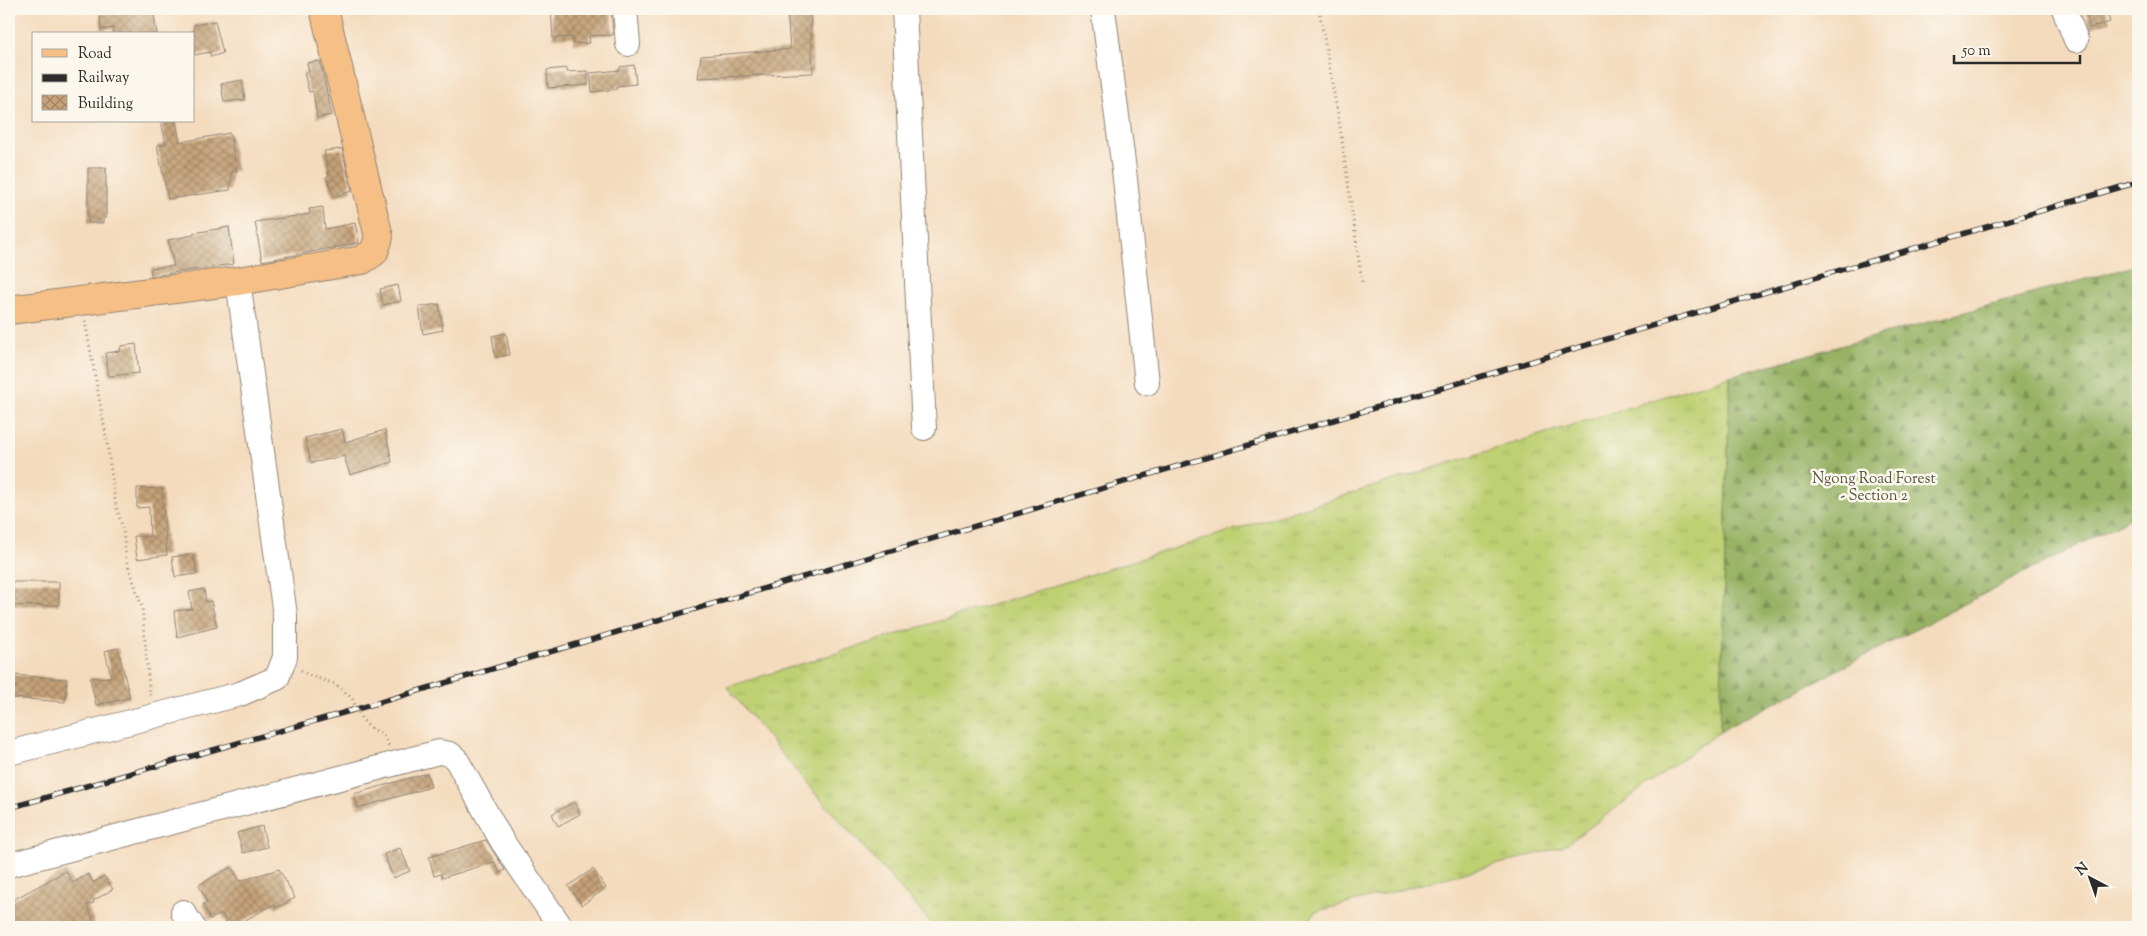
<svg xmlns="http://www.w3.org/2000/svg" width="2147" height="936" font-family="'Sorts Mill Goudy',serif">
	<style>
		.grass { fill: url(#grass-tufts); stroke: #757e4f }
		.forest { fill: url(#forest-firs); stroke: #616e48 }
		.building { fill: url(#building-cross-hatch) }
		.lines { fill: none; stroke-linecap: round; stroke-linejoin: round }
		.minor-casing { stroke: #908374; stroke-width: 26 }
		.major-casing { stroke: #908374; stroke-width: 30 }
		.path { stroke: #908374; stroke-width: 3; stroke-dasharray: 1 4; stroke-linecap: butt }
		.minor { stroke: #fff; stroke-width: 24 }
		.major { stroke: #f5bf86; stroke-width: 28 }
		.rail-casing { stroke: #2b2b2b; stroke-width: 5.5 }
		.rail { stroke: #fbf7ec; stroke-width: 4; stroke-dasharray: 11; stroke-linecap: butt }
		.labels { text-anchor: middle; dominant-baseline: central; stroke-width: 5; stroke-linejoin: round; paint-order: stroke }
		.park-label { font-size: 15px; fill: #50543d; stroke: #fbf7ec }
	</style>
	<defs>
		<pattern id="grass-tufts" width="24" height="20" patternUnits="userSpaceOnUse" patternTransform="scale(1.25)"><rect width="24" height="20" fill="#bfd073"/><path d="M3 7l-1-3M5 7V3M7 7l1-3M15 17l-1-3M17 17v-4M19 17l1-3" fill="none" stroke="#a4b364"/></pattern>
		<pattern id="forest-firs" width="22" height="20" patternUnits="userSpaceOnUse" patternTransform="scale(1.25)"><rect width="22" height="20" fill="#97b265"/><path d="M5 1l3.5 6h-7zM16 11l3.5 6h-7z" fill="#7b9153"/></pattern>
		<pattern id="building-cross-hatch" width="8" height="8" patternUnits="userSpaceOnUse" patternTransform="scale(1.25)"><rect width="8" height="8" fill="#c5a278"/><path d="M0 0l8 8M0 8l8-8" fill="none" stroke="#a08463"/></pattern>
	</defs>
	<rect width="100%" height="100%" fill="#fbf7ec"/>
	<filter id="ink" filterUnits="userSpaceOnUse"><feTurbulence type="fractalNoise" baseFrequency=".02" numOctaves="2"/><feDisplacementMap in="SourceGraphic" scale="10" xChannelSelector="R" yChannelSelector="G"/><feConvolveMatrix kernelMatrix="1 2 1 2 8 2 1 2 1" color-interpolation-filters="sRGB"/></filter>
	<filter id="wash" filterUnits="userSpaceOnUse"><feTurbulence type="fractalNoise" baseFrequency=".0096" numOctaves="4" result="noise"/><feDisplacementMap in="SourceGraphic" scale="20" xChannelSelector="R" yChannelSelector="G"/><feGaussianBlur stdDeviation="1.12" result="paint"/><feColorMatrix in="noise" values="0 0 0 0 0 0 0 0 0 0 0 0 0 0 0 0 0 1.4 0 .05"/><feComposite in="paint" operator="in"/></filter>
	<g filter="url(#wash)">
		<rect width="100%" height="100%" fill="#f4dbbe"/>
		<!-- grass -->
		<path class="grass" d="M1730 376 1720 731 1563 847 1315 912 1305 927H935L805 782 727 687Z"/>
		<!-- forest -->
		<path class="forest" d="M2138 265V514L1720 731 1730 376Z"/>
		<g id="blocks">
			<!-- building -->
			<g class="building">
				<path d="M153 9 157 34H113V28L101 30 100 14Z"/>
				<path d="M551 9H611L613 35 589 36 590 43 573 44V37L553 38Z"/>
				<path d="M787 9H810L813 73 698 78 701 56 790 49Z"/>
				<path d="M2085 9H2106L2110 22 2090 28Z"/>
				<path d="M215 21 223 53 211 57 210 52 194 55V25Z"/>
				<path d="M320 61 332 115 317 118 313 91 309 92 304 73 309 71 307 63Z"/>
				<path d="M634 65 636 84 616 86 617 89 592 92 590 73 620 70V67Z"/>
				<path d="M567 68V72L588 71V85L548 88 547 70Z"/>
				<path d="M242 80 245 100 224 102 221 84Z"/>
				<path d="M161 121H176L180 142 230 133 237 171H232L230 190 168 199 157 145 166 144Z"/>
				<path d="M342 149 352 191 334 197 326 177 329 176 324 151Z"/>
				<path d="M88 168H106V218H103V223H88Z"/>
				<path d="M323 207 325 229 355 223 359 243 262 261 255 222 310 214 309 209Z"/>
				<path d="M229 227 234 264 151 276V268L174 266 168 240 193 235V233Z"/>
				<path d="M398 285 401 301 383 305 380 289Z"/>
				<path d="M439 304 443 330 423 334 419 307Z"/>
				<path d="M506 333 510 355 495 357 492 336Z"/>
				<path d="M136 344 139 373 109 376 105 353 120 351 121 346Z"/>
				<path d="M342 429 345 442 385 430 392 462 350 475 344 456 311 463 305 438Z"/>
				<path d="M137 488 162 489 167 555 137 559 134 536 150 537 149 507 137 508Z"/>
				<path d="M193 554 197 574 175 577 172 557Z"/>
				<path d="M9 582H59V605L9 606Z"/>
				<path d="M204 589 206 602 211 601 217 627 177 637 174 611 192 609 189 592Z"/>
				<path d="M118 648 130 698 96 705 90 678 111 677 105 651Z"/>
				<path d="M13 675 67 679 65 702 12 698Z"/>
				<path d="M427 773 431 787 358 808 354 794Z"/>
				<path d="M574 802 580 814 558 826 552 814Z"/>
				<path d="M262 826 267 847 243 853 237 833Z"/>
				<path d="M486 840 505 870 500 873 494 862 442 878 441 874 434 876 429 857Z"/>
				<path d="M400 848 410 871 393 878 384 854Z"/>
				<path d="M231 867 240 881 279 869 295 898 276 908 274 904 233 927H229L222 914 210 919 203 904 207 903 199 885Z"/>
				<path d="M593 869 606 888 582 905 568 886Z"/>
				<path d="M66 871 73 883 88 874 93 883 104 876 113 889 93 901 94 903 87 905 96 927H9V902Z"/>
			</g>
		</g>
	</g>
	<g filter="url(#ink)">
		<use href="#blocks" fill-opacity="0" stroke="#908374" stroke-width="1"/>
		<g class="lines">
			<!-- minor casing -->
			<g class="minor-casing">
				<g id="minor">
					<path d="M625 9 628 44"/>
					<path d="M904 9 924 428"/>
					<path d="M1103 9 1124 170 1147 383"/>
					<path d="M2064 9 2076 40"/>
					<path d="M9 753 240 694 277 678 285 657V615L238 281"/>
					<path d="M9 865 439 752 450 754 456 759 502 841 561 927"/>
					<path d="M183 912 193 927"/>
				</g>
			</g>
			<!-- major casing -->
			<g class="major-casing">
				<path id="major" d="M9 310 238 281 362 260 374 252 379 237 324 9"/>
			</g>
			<!-- path -->
			<g class="path">
				<path d="M1319 9 1340 127 1362 282"/>
				<path d="M85 321 106 436 116 506 123 529 126 559 142 607 150 698"/>
				<path d="M301 670 308 675 335 684 352 698 361 718 369 727 382 734 389 746"/>
			</g>
			<!-- minor -->
			<use href="#minor" class="minor"/>
			<!-- major -->
			<use href="#major" class="major"/>
			<!-- rail casing -->
			<g class="rail-casing">
				<path id="rail" d="M9 808 357 709 2138 182"/>
			</g>
			<!-- rail -->
			<use href="#rail" class="rail"/>
		</g>
	</g>
	<g class="labels">
		<!-- park labels -->
		<g class="park-label">
			<text x="1874" y="479">Ngong Road Forest<tspan x="1874" dy="17">- Section 2</tspan></text>
		</g>
	</g>
	<!-- margin -->
	<rect width="2147" height="936" fill="none" stroke="#fbf7ec" stroke-width="30"/>
	<!-- legend -->
	<rect x="32" y="32" width="162" height="90" fill="#fbf7ec" stroke="#a8a59f"/>
	<rect x="42" y="49" width="25" height="8" fill="#f5bf86" stroke="#a8a59f"/>
	<text x="78" y="58" font-size="15" fill="#2b2b2b">Road</text>
	<rect x="42" y="74" width="25" height="8" fill="#2b2b2b" stroke="#a8a59f"/>
	<text x="78" y="82" font-size="15" fill="#2b2b2b">Railway</text>
	<rect x="42" y="95" width="25" height="15" fill="url(#building-cross-hatch)" stroke="#a8a59f"/>
	<text x="78" y="108" font-size="15" fill="#2b2b2b">Building</text>
	<!-- north arrow -->
	<g transform="translate(2090 878) rotate(319)" stroke="#fbf7ec" stroke-width="4" paint-order="stroke">
	<path d="M0-4L9 19L0 12L-9 19Z" fill="#2b2b2b"/>
	<text y="-8" font-size="14" font-weight="bold" text-anchor="middle" fill="#2b2b2b">N</text>
	</g>
	<!-- scale -->
	<path d="M1954 55v8h126v-8" fill="none" stroke="#2b2b2b" stroke-width="2.5"/>
	<text x="1962" y="55" font-size="15" fill="#2b2b2b" stroke="#fbf7ec" stroke-width="4" paint-order="stroke">50 m</text>
</svg>
